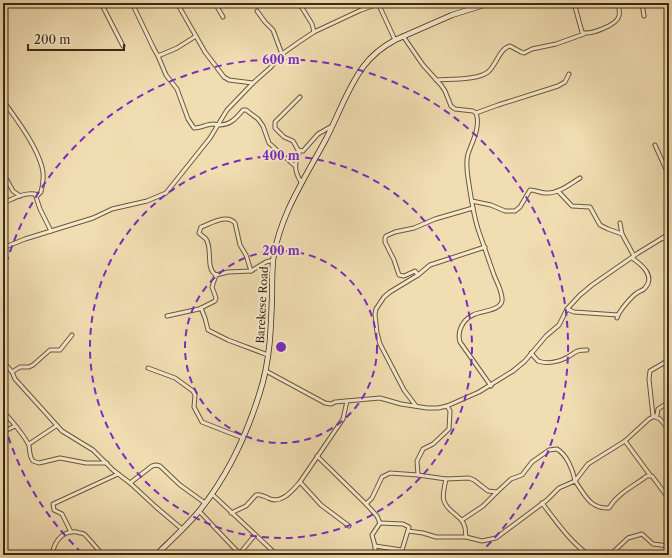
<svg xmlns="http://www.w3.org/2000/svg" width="672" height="558" font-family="'Libre Caslon Text',serif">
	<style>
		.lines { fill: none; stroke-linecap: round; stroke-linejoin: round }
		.minor-casing { stroke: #6a573c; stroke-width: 5 }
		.secondary-casing { stroke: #3d2a15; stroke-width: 6 }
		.minor { stroke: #f5e9cc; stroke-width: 3 }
		.secondary { stroke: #f5e9cc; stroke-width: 4.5 }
		.ring { fill: none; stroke: #7b2cbf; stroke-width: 2; stroke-dasharray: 7 5 }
		.labels { text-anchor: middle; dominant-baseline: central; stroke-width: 4; stroke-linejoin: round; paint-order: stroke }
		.street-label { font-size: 11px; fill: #3d2a15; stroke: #f5e9cc }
		.centre { fill: #7b2cbf; stroke: #f5e9cc; stroke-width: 2 }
		.ring-label { font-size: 12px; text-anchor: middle; font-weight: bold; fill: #7b2cbf; stroke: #f5e9cc; stroke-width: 4; stroke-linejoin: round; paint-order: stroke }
	</style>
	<rect width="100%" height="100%" fill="#f0ddb1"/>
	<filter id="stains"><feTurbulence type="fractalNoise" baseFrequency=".005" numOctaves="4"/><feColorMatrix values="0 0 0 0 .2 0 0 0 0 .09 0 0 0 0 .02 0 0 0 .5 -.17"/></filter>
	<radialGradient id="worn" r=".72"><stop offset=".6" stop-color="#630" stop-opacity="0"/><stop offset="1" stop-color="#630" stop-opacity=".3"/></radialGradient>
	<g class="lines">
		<!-- minor casing -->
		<g class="minor-casing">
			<g id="minor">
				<path d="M101 3 123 46"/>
				<path d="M132 3 154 49 158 56 177 48 196 36"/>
				<path d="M177 3 205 52 224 77 229 80 253 83"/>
				<path d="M215 3 223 17"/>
				<path d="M299 3 312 24 314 32"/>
				<path d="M378 3 395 40"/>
				<path d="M574 3 582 32C589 36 617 25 619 16 620 12 619 7 618 3"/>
				<path d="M642 3 644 16"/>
				<path d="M338 4 340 3"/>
				<path d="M257 11 265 22 273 30 282 54"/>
				<path d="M403 36 423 65 441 85 445 91 451 106 455 109 473 111 476 113 498 105 558 86 565 82 569 74"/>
				<path d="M158 56 166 75 177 89 188 119 194 128C201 128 207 124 213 124 215 124 217 125 219 125 231 125 236 118 243 110H246L258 119 263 126 269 143 295 166"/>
				<path d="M436 80C450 79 478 80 488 72 497 64 499 49 510 46L521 52 524 53 532 49 556 44 584 34"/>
				<path d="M300 97 275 122V128L284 137 293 141 298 150 303 151 318 134 332 126"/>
				<path d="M3 102H4C17 120 36 145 42 167 44 174 43 184 41 192L37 196"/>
				<path d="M476 113C481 127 472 142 468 154 466 161 467 171 468 178 471 196 473 215 479 232 484 246 489 261 494 275 497 283 503 292 502 301 500 311 480 311 473 315 462 320 457 332 460 342L491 386"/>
				<path d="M655 145 669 176"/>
				<path d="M300 151C294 163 294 171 301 182"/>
				<path d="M3 173 13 191 20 196"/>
				<path d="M558 191 572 206 590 207 600 225 608 229 622 234"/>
				<path d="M472 201 491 205 505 211H515L520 207 530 190C536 190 540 193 546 193 558 194 570 184 580 178"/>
				<path d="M3 203C13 199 24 192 35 194L40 209 51 231"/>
				<path d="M620 223 622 234 634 256"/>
				<path d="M662 238 669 241"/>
				<path d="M3 248 25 239 93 218 112 209 147 201 166 193 210 138 227 110 253 83 270 68 282 54 299 42 314 32 361 10 381 3"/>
				<path d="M216 275C205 268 213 249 206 239 204 237 201 235 199 233L201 227C210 224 227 213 235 223L240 245 246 255 251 271"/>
				<path d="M216 275 228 272 251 271 266 262 273 260"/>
				<path d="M418 275 415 271 404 276 399 275 394 260 385 242V238L386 236 395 232 414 228 435 219 473 208"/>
				<path d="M201 308 205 318 208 330 228 340 268 355"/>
				<path d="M567 309 574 312 618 315"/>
				<path d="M167 316 199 309 215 301 216 298 212 287 216 275"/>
				<path d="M617 318C618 312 632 296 637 293 639 291 643 291 645 288 656 276 641 264 632 258"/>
				<path d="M531 353 538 361C547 364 558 362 566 358 576 353 574 350 587 350"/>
				<path d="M669 360 650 371 649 379 653 416 660 419 669 430"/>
				<path d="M3 361 12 372 15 379 62 431 93 450 113 470 130 483 156 507 182 529"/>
				<path d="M148 368 175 378 193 391 195 395 194 407 202 422 243 438"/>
				<path d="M266 371 325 403 331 404 335 402 380 398 401 404 427 408H438L447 406 479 392 513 371 525 361 546 336 559 325 567 309 580 295 592 285 638 253 669 234"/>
				<path d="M12 372 20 367H29L33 365 50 350H60L72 335"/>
				<path d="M416 406 404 390 380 344 377 333 375 314 376 309 384 297 390 292 418 275 430 265 485 247"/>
				<path d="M3 412C9 417 27 439 29 446 30 451 29 456 33 461L39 463 60 458 86 463H107"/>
				<path d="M3 432 15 426"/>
				<path d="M625 441 650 475"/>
				<path d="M29 444 56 426"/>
				<path d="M317 456 366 504 377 516 380 523"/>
				<path d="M418 475 417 461 423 449 433 444 449 429 450 411 447 406"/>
				<path d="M446 479C442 497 440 503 456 515 459 518 463 520 464 525 466 528 465 533 466 537"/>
				<path d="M300 482 321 505 349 526"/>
				<path d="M130 483 152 466 156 465 160 466 180 485 205 503"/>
				<path d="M212 494 277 555"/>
				<path d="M542 503C556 521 570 542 589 555"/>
				<path d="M366 504 372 498 382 477 390 473 418 475 446 479 469 478 474 480 488 491 497 492 511 479 522 475 532 462 549 450 557 449C567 455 573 470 575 481L588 464 625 441 649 419 657 415 658 409 669 402"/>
				<path d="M199 511 236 550 243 555"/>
				<path d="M231 513 246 506 256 495C261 494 263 496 268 498 281 505 292 491 300 482L343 419 347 401"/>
				<path d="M462 520 483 506 497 492"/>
				<path d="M380 523 403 524 409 527 402 550"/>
				<path d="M408 531 423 533 436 537H466L482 541 496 538 547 500 559 488 575 481C585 495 590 509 609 508 618 493 634 486 647 476H652L669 499"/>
				<path d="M71 532 62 514 54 510 53 504 118 474"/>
				<path d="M375 546 402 550 406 555"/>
				<path d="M240 553 255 535"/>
				<path d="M3 554 4 555"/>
				<path d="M52 555C54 542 62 530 77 532 78 533 83 533 84 534 86 535 99 551 103 555"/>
				<path d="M231 555 236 550"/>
				<path d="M375 555V546L372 535 380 523"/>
				<path d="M577 555 581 550"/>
				<path d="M610 555 628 538 642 534 653 544 669 546"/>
			</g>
		</g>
		<!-- secondary casing -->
		<g class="secondary-casing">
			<path id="secondary" d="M156 555C171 540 187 526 200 510 228 475 247 434 260 392 270 361 271 329 272 297 272 285 272 272 273 261 279 216 305 178 326 139 338 116 347 89 363 67 372 55 382 47 395 40L452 15 490 3"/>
		</g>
		<!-- minor -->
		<use href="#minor" class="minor"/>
		<!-- secondary -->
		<use href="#secondary" class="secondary"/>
	</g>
	<!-- distance rings -->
	<g class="ring">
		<circle cx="281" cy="347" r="96"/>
		<circle cx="281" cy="347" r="191"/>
		<path d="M82 553A287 287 0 0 1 3 419M3 275A287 287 0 1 1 480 553"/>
	</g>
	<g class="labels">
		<!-- street labels -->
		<g class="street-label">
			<text transform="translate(262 305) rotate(-87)">Barekese Road</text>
		</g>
	</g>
	<circle cx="281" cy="347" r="6" class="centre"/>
	<g class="ring-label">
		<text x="281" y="64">600 m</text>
		<text x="281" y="160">400 m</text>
		<text x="281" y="255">200 m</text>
	</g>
	<!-- margin -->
	<rect width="672" height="558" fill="none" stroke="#f0ddb1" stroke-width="16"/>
	<rect x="4" y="4" width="664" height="550" fill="none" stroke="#3d2a15" stroke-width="2"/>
	<rect x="8" y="8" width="656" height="542" fill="none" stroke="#3d2a15"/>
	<!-- scale -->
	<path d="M28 44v6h96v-6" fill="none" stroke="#3d2a15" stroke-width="2"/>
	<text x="34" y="44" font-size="12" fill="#3d2a15" stroke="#f5e9cc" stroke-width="3" paint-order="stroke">200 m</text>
	<rect width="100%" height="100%" filter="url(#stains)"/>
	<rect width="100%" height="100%" fill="url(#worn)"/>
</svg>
